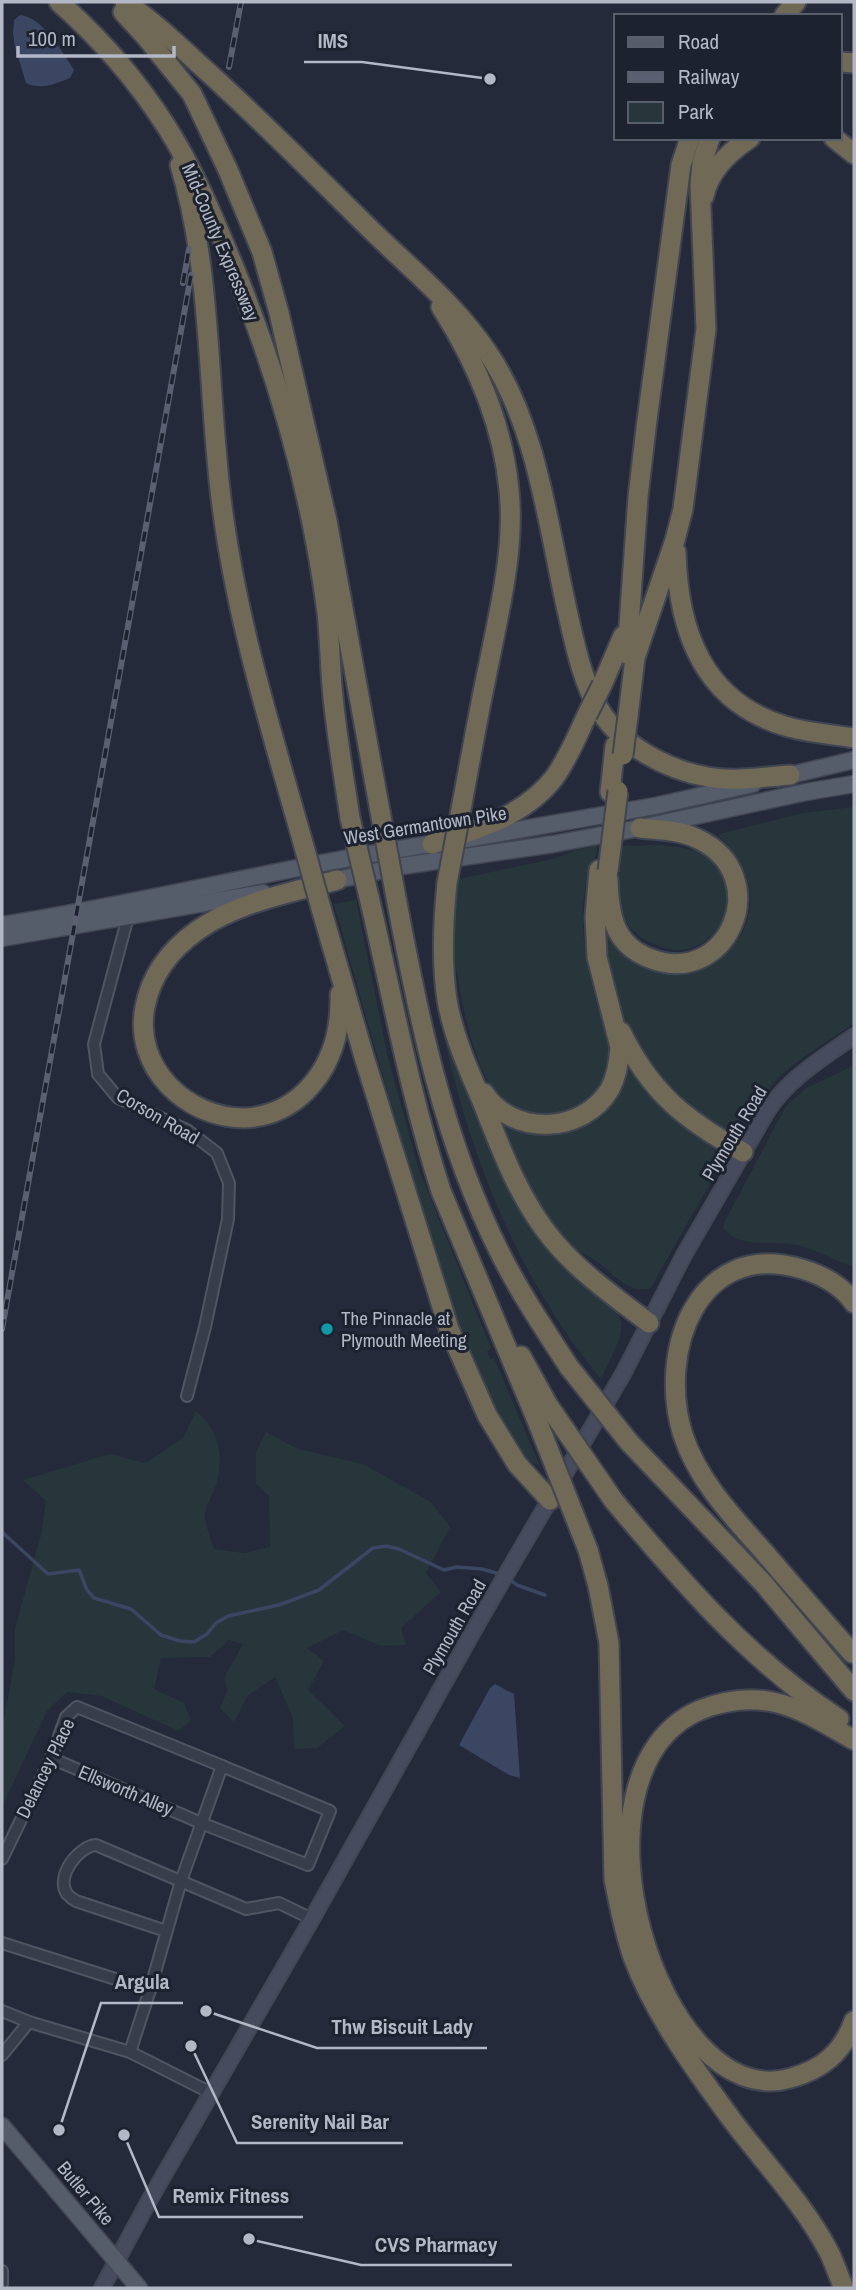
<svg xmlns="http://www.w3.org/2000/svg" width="856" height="2290" font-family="'Archivo Narrow',sans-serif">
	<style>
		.green { fill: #26363b }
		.water { fill: #3a4662 }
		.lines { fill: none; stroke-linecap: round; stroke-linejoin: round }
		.stream { stroke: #3a4662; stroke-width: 3.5 }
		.street-casing { stroke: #505562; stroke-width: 14 }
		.secondary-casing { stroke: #414653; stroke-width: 18 }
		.primary-casing { stroke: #414653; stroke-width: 19 }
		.highway-casing { stroke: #404552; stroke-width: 23 }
		.street { stroke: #373d4a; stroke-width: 10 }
		.secondary { stroke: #464b5d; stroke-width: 14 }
		.primary { stroke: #555c6a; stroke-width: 16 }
		.highway { stroke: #706955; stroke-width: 19 }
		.rail-casing { stroke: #5a6071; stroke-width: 6 }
		.rail { stroke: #1d222f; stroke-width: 3.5; stroke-dasharray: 10; stroke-linecap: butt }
		.highway-bridge-casing { stroke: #404552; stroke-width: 23; stroke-linecap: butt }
		.highway-bridge { stroke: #706955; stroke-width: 19 }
		.culture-dot { fill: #0f9aa8; stroke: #1d222f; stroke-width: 2.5 }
		.labels { text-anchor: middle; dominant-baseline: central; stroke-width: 6; stroke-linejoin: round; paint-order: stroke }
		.street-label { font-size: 19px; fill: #b3b8c6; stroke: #1d222f }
		.poi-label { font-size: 19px; fill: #b3b8c6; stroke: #1d222f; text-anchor: start }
		.leader { fill: none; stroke: #b3b8c6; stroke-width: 2.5 }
		.callout-dot { fill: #b3b8c6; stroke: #1d222f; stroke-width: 2.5 }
		.callout-label { font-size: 21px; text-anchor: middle; font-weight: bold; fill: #b3b8c6; stroke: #1d222f; stroke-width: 6; stroke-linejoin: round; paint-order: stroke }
	</style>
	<rect width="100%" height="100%" fill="#242a3a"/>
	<!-- green -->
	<g class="green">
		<path d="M854 807V1023C828 1041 799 1058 776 1080 765 1092 753 1122 743 1128 732 1136 717 1125 709 1119 672 1092 634 1051 620 1006 612 981 608 954 604 928 671 1042 813 923 719 836V834L803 813Z"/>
		<path d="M598 845C596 861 588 874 585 890 578 929 588 973 599 1011 605 1032 614 1051 606 1072 598 1093 582 1108 561 1113 541 1118 516 1112 501 1098 471 1071 454 971 453 932 453 914 456 897 459 879L557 858 576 850Z"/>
		<path d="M660 845C677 847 698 848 711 860 742 889 726 944 683 950 672 952 658 946 647 941 631 932 617 913 615 894 613 879 616 862 616 846Z"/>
		<path d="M356 900 387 1053 419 1170 491 1348 487 1351 490 1359 494 1358 540 1466 526 1460 492 1401 462 1336 438 1270 334 904Z"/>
		<path d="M441 1023 449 1048 500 1167 587 1286 616 1310 622 1323 620 1338 601 1379C517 1278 467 1150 441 1023Z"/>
		<path d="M854 1065V1267C835 1261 817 1249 796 1245 775 1240 738 1250 723 1227L725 1221 786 1106 805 1089Z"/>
		<path d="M626 1067 672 1118 712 1147 720 1160V1166L650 1289C629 1292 619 1280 604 1267 594 1257 579 1253 568 1243 536 1213 516 1166 502 1126L505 1123 555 1131Z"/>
		<path d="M196 1411C221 1431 225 1462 214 1491 211 1498 204 1509 205 1517 206 1527 211 1539 214 1549L244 1553 270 1547 269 1496 256 1484V1452L266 1432 298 1449 363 1464 431 1502 450 1527 426 1573 441 1592 401 1628 406 1645 381 1646 343 1630 307 1648 324 1661 308 1690 345 1726 317 1748 294 1749 293 1718 275 1677 247 1696 234 1723 220 1708 227 1691 224 1678 243 1644 229 1640 210 1657 161 1658 154 1689 184 1703 191 1721 178 1731 102 1696 67 1692 47 1711 2 1807V1731L15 1659V1628L41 1535 46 1501 23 1480 110 1454 146 1463 183 1438Z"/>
	</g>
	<!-- water -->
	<g class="water">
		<path d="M20 15C43 17 63 53 74 70L70 78C55 84 41 90 26 83L15 47 13 33 14 20Z"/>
		<path d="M495 1684 514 1694 520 1778 509 1775 459 1745 490 1688Z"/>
	</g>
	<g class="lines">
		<!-- stream -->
		<g class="stream">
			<path d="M2 1532 48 1574 79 1570 87 1590 94 1598 131 1609 161 1635 180 1641 194 1642 207 1634 216 1623 228 1616 279 1605 319 1590 373 1548 386 1546 399 1549 444 1570 457 1567 482 1569 503 1575"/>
			<path d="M509 1579 517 1585 545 1595"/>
		</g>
		<!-- street casing -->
		<g class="street-casing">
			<g id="street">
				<path d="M128 917 94 1044 98 1074 118 1098 187 1130 217 1153 229 1183 228 1219 205 1327 187 1396"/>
				<path d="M51 1758 201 1823 308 1865 330 1811 222 1766"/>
				<path d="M2 1859 51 1758 66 1717 77 1707 222 1766 181 1881 150 1990 130 2052"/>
				<path d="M166 1931 76 1901C74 1900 69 1896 67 1894 55 1876 79 1846 96 1845L246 1909 279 1903 312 1919"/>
				<path d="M2 1943 150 1990"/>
				<path d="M2 2011 29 2022 130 2052 211 2093"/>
				<path d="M2 2055 29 2022"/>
				<path d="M2 2271V2284"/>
			</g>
		</g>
		<!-- secondary casing -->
		<g class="secondary-casing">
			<path id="secondary" d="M102 2288 150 2199 312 1919 479 1621 623 1374 684 1255 768 1110C789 1078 823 1058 854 1036"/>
		</g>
		<!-- primary casing -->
		<g class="primary-casing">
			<g id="primary">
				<path d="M778 778 854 760"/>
				<path d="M466 839 655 806 753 784"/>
				<path d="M327 882 402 866 553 844 640 828 806 792 854 784"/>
				<path d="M2 925C150 902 295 864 444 842"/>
				<path d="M2 938 263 893"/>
				<path d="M2 2126 139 2288"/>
			</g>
		</g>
		<!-- highway casing -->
		<g class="highway-casing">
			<g id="highway">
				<path d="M59 2C101 39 136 79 166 126 193 168 212 214 231 260 277 372 311 491 327 612 330 640 330 669 333 697 337 737 344 778 350 818"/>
				<path d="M125 2C152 20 176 43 200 65 257 116 309 169 363 222 406 265 454 302 488 353 537 425 548 526 567 610 574 640 582 682 599 709 621 745 666 770 708 777 734 782 764 777 790 775"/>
				<path d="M123 12 146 37 192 94 228 170 262 252 279 313 327 521 380 811"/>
				<path d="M784 16 796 2"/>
				<path d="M840 62 854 63"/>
				<path d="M834 138 854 154"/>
				<path d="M180 165C213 275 207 393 222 506 237 623 273 736 305 850"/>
				<path d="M704 196C709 171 729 152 750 138"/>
				<path d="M441 307C476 362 503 425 509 490 515 548 500 607 489 663 478 715 469 767 459 820"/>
				<path d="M676 552C678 630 702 701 785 726 807 733 832 734 854 738"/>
				<path d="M627 654 638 497 646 428 681 165 690 138"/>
				<path d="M602 685 623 636"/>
				<path d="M628 716 635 658 675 540 683 509 706 329 700 185 702 163 710 138"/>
				<path d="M610 792 615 746"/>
				<path d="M432 844C477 829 523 817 554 778 568 759 577 736 587 715"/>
				<path d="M608 879C609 913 613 944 649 958 728 990 776 876 698 839 681 830 659 830 640 828"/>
				<path d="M337 880C290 893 238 902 198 930 171 949 151 975 145 1007 133 1067 186 1118 244 1118 268 1117 289 1108 306 1091 332 1065 341 1031 340 994"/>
				<path d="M447 883C443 922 441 961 447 1000 453 1035 468 1069 482 1101 501 1149 519 1199 552 1239 579 1272 615 1297 649 1323"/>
				<path d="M395 892C418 1016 443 1140 500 1253 520 1293 545 1330 569 1367"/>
				<path d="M369 897C392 995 410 1095 441 1191L536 1418"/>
				<path d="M321 908 365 1060 449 1329 487 1415 517 1464 550 1500"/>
				<path d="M621 1032C651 1093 685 1120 743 1152"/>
				<path d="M484 1093C513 1137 583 1134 610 1089 617 1076 619 1062 620 1047L597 957 595 917 599 870"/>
				<path d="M521 1356 548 1405"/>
				<path d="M629 1442 764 1584 854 1691"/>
				<path d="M614 1501C681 1581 750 1661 839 1719"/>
				<path d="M588 1550 598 1586 609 1643 614 1879C619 1905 624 1931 633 1957 654 2014 696 2071 732 2120 765 2164 805 2205 830 2254 835 2265 839 2277 844 2288"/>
				<path d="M852 1653C822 1619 793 1586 764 1552 733 1517 698 1481 683 1435 657 1352 697 1238 802 1269 822 1275 842 1286 854 1303"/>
				<path d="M854 1740C829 1726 802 1708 773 1702 748 1697 723 1701 700 1710 555 1772 659 2117 791 2078 823 2069 843 2052 854 2021"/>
			</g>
		</g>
		<!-- street -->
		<use href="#street" class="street"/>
		<!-- secondary -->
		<use href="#secondary" class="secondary"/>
		<!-- primary -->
		<use href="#primary" class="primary"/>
		<!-- highway -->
		<use href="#highway" class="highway"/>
		<!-- rail casing -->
		<g class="rail-casing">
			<g id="rail">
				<path d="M229 67 241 2"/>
				<path d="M183 283 189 249"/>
				<path d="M2 1329 191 275"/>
			</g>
		</g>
		<!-- rail -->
		<use href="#rail" class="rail"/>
		<!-- highway-bridge casing -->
		<g class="highway-bridge-casing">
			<g id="highway-bridge">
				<path d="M587 715 602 685"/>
				<path d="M623 755 628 716"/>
				<path d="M380 811 395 892"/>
				<path d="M350 818 369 897"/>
				<path d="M305 850 321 908"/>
				<path d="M608 871 618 791"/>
				<path d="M447 883 459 820"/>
				<path d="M569 1367 629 1442"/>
				<path d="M548 1405 614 1501"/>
				<path d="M536 1418 588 1550"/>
			</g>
		</g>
		<!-- highway-bridge -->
		<use href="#highway-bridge" class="highway-bridge"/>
	</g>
	<!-- markers -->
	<circle class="culture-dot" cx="327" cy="1329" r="7"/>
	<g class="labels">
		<!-- street labels -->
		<g class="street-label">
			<text transform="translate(221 242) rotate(67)">Mid-County Expressway</text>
			<text transform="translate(425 825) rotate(-9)">West Germantown Pike</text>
			<text transform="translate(158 1116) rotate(30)">Corson Road</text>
			<text transform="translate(734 1133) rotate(-59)">Plymouth Road</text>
			<text transform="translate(454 1627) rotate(-60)">Plymouth Road</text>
			<text transform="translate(45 1768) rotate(-64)">Delancey Place</text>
			<text transform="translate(126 1790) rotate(23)">Ellsworth Alley</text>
			<text transform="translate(86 2193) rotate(50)">Butler Pike</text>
		</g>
		<!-- poi labels -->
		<g class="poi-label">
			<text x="341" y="1318">The Pinnacle at<tspan x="341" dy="22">Plymouth Meeting</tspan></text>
		</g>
	</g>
	<!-- callouts -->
	<path class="leader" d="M490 79L362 62H304M59 2130L101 2003H183M206 2011L317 2048H487M191 2046L237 2143H403M124 2135L159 2217H303M249 2239L361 2265H512"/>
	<g class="callout-dot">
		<circle cx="490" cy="79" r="7"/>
		<circle cx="59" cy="2130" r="7"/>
		<circle cx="206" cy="2011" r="7"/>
		<circle cx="191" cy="2046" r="7"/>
		<circle cx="124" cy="2135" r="7"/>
		<circle cx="249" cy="2239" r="7"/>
	</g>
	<g class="callout-label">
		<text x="333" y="48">IMS</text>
		<text x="142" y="1989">Argula</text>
		<text x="402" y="2034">Thw Biscuit Lady</text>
		<text x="320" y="2129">Serenity Nail Bar</text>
		<text x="231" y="2203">Remix Fitness</text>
		<text x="436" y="2252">CVS Pharmacy</text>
	</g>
	<!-- border -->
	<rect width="856" height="2290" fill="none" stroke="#b3b8c6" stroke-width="7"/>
	<!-- legend -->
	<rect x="614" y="14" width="228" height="126" fill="#1d222f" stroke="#595e6b" stroke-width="2"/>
	<rect x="628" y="37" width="35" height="10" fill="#555c6a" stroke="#595e6b" stroke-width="2"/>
	<text x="678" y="49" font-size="21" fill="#b3b8c6">Road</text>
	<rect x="628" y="72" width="35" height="10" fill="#5a6071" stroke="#595e6b" stroke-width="2"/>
	<text x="678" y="84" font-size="21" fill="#b3b8c6">Railway</text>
	<rect x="628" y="102" width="35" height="21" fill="#26363b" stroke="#595e6b" stroke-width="2"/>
	<text x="678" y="119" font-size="21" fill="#b3b8c6">Park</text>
	<!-- scale -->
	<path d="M18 46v10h156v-10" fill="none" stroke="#b3b8c6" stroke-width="3.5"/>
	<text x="28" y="46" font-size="21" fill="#b3b8c6" stroke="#1d222f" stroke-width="5" paint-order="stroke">100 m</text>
</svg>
